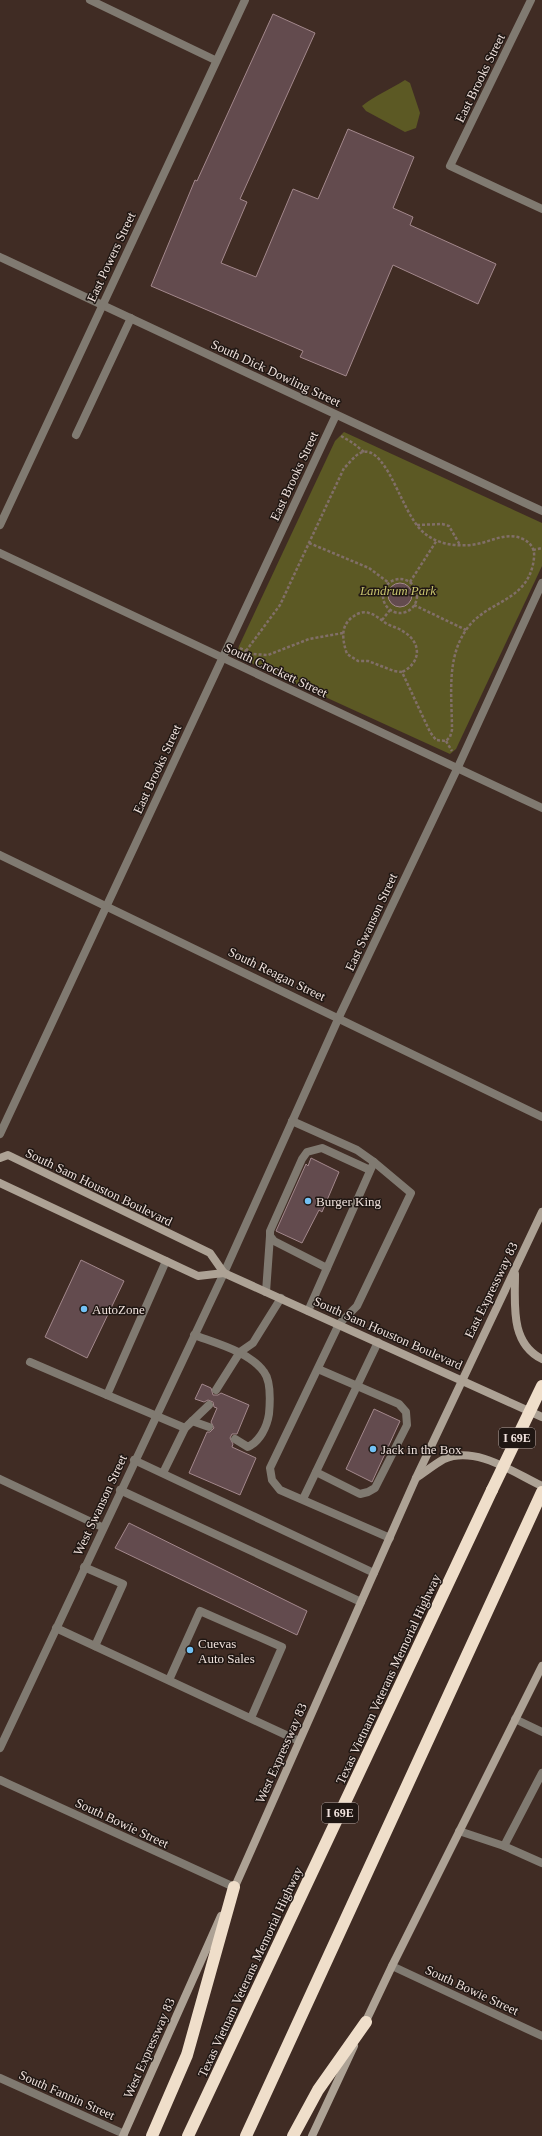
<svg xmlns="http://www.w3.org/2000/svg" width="542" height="2136" font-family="Georgia,serif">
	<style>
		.green { fill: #5c5924 }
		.building { fill: #634b4e; stroke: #a3888c }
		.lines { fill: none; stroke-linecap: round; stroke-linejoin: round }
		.path { stroke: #816f68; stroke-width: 2.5; stroke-dasharray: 3 2; stroke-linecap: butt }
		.lane { stroke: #807a71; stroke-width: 8 }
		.street { stroke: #807a71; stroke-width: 8 }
		.secondary { stroke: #ada295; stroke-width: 8 }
		.highway { stroke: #efdeca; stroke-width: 12 }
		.highway-bridge { stroke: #efdeca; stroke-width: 12 }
		.poi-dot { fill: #72c1f5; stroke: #201713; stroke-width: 1.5 }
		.labels { text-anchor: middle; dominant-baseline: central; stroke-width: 3; stroke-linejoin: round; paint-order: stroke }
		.shield { fill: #201713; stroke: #b1a4a0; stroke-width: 1 }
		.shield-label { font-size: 12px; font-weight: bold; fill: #efe1dc }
		.street-label { font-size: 13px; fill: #efe1dc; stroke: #201713 }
		.park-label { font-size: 13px; font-style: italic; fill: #c9c56f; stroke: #201713 }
		.poi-label { font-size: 13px; fill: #efe1dc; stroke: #201713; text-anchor: start }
	</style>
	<rect width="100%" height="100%" fill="#402c24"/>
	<!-- green -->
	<g class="green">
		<path d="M405 80 410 83 420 113 416 128 405 132 366 111 362 106C376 95 391 89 405 80Z"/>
		<path d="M344 432 542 523V566L456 749 450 754 240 658 237 654 239 646 335 441Z"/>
	</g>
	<!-- building -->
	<g class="building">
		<path d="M273 14 315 33 240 199 247 202 221 263 256 277 293 189 318 199 348 129 414 157 393 208 413 217 410 225 496 264 478 304 393 265 346 376 300 357 303 351 151 286 195 180 197 181Z"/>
		<circle cx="400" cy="595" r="12"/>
		<path d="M311 1158 339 1172 322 1212 319 1210 302 1243 276 1231 306 1164 308 1166Z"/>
		<path d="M81 1260 124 1281 87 1358 45 1337Z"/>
		<path d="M202 1384 211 1388 213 1395H218L221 1393 249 1405 237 1434H232L230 1438 233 1444 232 1447 256 1458 240 1495 189 1473 207 1432H210L214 1428 211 1422 217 1408 214 1407 213 1402 208 1400 204 1402 195 1399Z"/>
		<path d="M374 1409 400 1421 372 1482 346 1469Z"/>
		<path d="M129 1523 307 1611 297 1635 115 1548Z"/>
	</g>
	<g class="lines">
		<!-- path -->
		<g class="path">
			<path d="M341 436 353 443 364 452"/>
			<path d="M417 525 442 524 449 526 460 545"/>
			<path d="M309 543 369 568 389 583"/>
			<path d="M533 550 542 548"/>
			<circle cx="400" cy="596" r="17"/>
			<path d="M410 582 437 540"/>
			<path d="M414 605 466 630"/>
			<path d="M382 620 390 610"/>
			<path d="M240 648 252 654 268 655 309 639 343 633"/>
			<path d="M246 651 280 605 344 468C350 463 355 454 363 452 379 448 393 481 399 493 404 503 409 514 416 524 431 546 462 549 485 542 498 538 510 533 523 539 531 543 535 549 534 558 529 603 487 599 466 630 446 659 452 697 452 730L450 737 446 741 436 740 430 732 402 672 394 671 368 661H358L347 654C342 639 340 625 354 616 358 613 364 611 369 613 376 615 381 620 387 624 393 627 399 628 404 632 422 643 421 663 402 672"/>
			<path d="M446 741 452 751"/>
		</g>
		<!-- lane -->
		<g class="lane">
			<path d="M76 435 131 318"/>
			<path d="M292 1121 357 1150 374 1162 308 1311"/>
			<path d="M374 1162 411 1193 357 1306 339 1324 270 1468 272 1480 280 1490 390 1538"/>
			<path d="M166 1261 107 1395 185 1428"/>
			<path d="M327 1268 274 1241 270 1236V1231L302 1159 307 1152 322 1148 370 1170"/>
			<path d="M266 1292 270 1236"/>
			<path d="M194 1335C215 1343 250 1352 264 1372 271 1381 270 1403 269 1414 267 1427 260 1441 248 1447L235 1439"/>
			<path d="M30 1362 107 1395"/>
			<path d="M216 1390 240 1352 253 1343 281 1298"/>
			<path d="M192 1421 209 1427"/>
			<path d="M134 1460 374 1573"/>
			<path d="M316 1472 360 1494 368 1492 375 1488 407 1425 406 1412 399 1404 318 1369"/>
			<path d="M163 1473 185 1428 209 1405"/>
			<path d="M120 1490 361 1602"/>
			<path d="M303 1499 378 1342"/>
			<path d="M84 1567 123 1584 95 1646"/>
			<path d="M56 1628 299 1741"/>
			<path d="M169 1680 200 1611 282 1647 251 1718"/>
			<path d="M515 1719 542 1732"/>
			<path d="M459 1831 504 1846 542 1863"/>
			<path d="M504 1846 542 1773"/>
		</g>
		<!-- street -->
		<g class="street">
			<path d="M90 0 215 60"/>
			<path d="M531 0 450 166 542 209"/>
			<path d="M0 257 542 511"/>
			<path d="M0 525 245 0"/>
			<path d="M0 553 542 808"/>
			<path d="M0 855 542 1117"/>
			<path d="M0 1134 336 415"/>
			<path d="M0 1479 102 1527"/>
			<path d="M0 1748 224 1273 339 1017 458 767 542 583"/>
			<path d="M0 1780 234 1887"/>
			<path d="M392 1966 542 2036"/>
			<path d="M0 2078 124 2134"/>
		</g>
		<!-- secondary -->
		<g class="secondary">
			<path d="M0 1158 8 1155 210 1253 224 1273 542 1417"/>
			<path d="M0 1183 198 1276 224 1273"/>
			<path d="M515 1274C515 1305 510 1343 542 1359"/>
			<path d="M416 1478C425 1472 435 1464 444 1459 476 1445 514 1473 542 1486"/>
			<path d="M233 1891 416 1478 542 1212"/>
			<path d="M364 2025 392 1966 542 1666"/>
			<path d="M123 2136 221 1916"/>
			<path d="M312 2136 354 2046"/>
		</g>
		<!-- highway -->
		<g class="highway">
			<path d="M152 2136 187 2055 234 1887"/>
			<path d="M188 2136 492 1490"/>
			<path d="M246 2136 542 1492"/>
			<path d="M293 2136 318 2090 366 2022"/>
		</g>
		<!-- highway-bridge -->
		<path class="highway-bridge" d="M492 1490 542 1386"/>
	</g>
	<!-- markers -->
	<g class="poi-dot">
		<circle cx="308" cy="1201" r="4"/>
		<circle cx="84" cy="1309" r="4"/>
		<circle cx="373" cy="1449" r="4"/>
		<circle cx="190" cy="1650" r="4"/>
	</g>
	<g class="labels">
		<!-- shield labels -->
		<g class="shield">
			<rect x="499" y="1428" width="36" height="20" rx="3"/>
			<rect x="322" y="1803" width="36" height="20" rx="3"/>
		</g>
		<g class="shield-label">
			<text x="517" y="1438">I 69E</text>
			<text x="340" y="1813">I 69E</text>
		</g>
		<!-- street labels -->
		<g class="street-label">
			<text transform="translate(480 78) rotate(-64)">East Brooks Street</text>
			<text transform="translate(111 257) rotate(-65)">East Powers Street</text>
			<text transform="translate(276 373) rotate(25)">South Dick Dowling Street</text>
			<text transform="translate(294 476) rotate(-65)">East Brooks Street</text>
			<text transform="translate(276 670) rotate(25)">South Crockett Street</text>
			<text transform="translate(157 769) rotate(-65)">East Brooks Street</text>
			<text transform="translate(371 922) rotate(-65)">East Swanson Street</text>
			<text transform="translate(277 974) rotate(26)">South Reagan Street</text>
			<text transform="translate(99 1187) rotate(26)">South Sam Houston Boulevard</text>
			<text transform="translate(491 1290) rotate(-64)">East Expressway 83</text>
			<text transform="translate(388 1333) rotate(24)">South Sam Houston Boulevard</text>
			<text transform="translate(100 1505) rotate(-65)">West Swanson Street</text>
			<text transform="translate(388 1679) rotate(-65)">Texas Vietnam Veterans Memorial Highway</text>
			<text transform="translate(281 1753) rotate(-66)">West Expressway 83</text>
			<text transform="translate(122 1823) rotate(25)">South Bowie Street</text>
			<text transform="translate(250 1972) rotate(-65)">Texas Vietnam Veterans Memorial Highway</text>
			<text transform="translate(472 1990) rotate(25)">South Bowie Street</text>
			<text transform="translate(149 2048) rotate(-66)">West Expressway 83</text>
			<text transform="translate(67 2095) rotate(24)">South Fannin Street</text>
		</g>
		<!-- park labels -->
		<g class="park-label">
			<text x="398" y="590">Landrum Park</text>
		</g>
		<!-- poi labels -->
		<g class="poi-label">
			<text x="316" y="1201">Burger King</text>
			<text x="92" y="1309">AutoZone</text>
			<text x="381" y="1449">Jack in the Box</text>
			<text x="198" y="1643">Cuevas<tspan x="198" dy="15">Auto Sales</tspan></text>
		</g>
	</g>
</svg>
